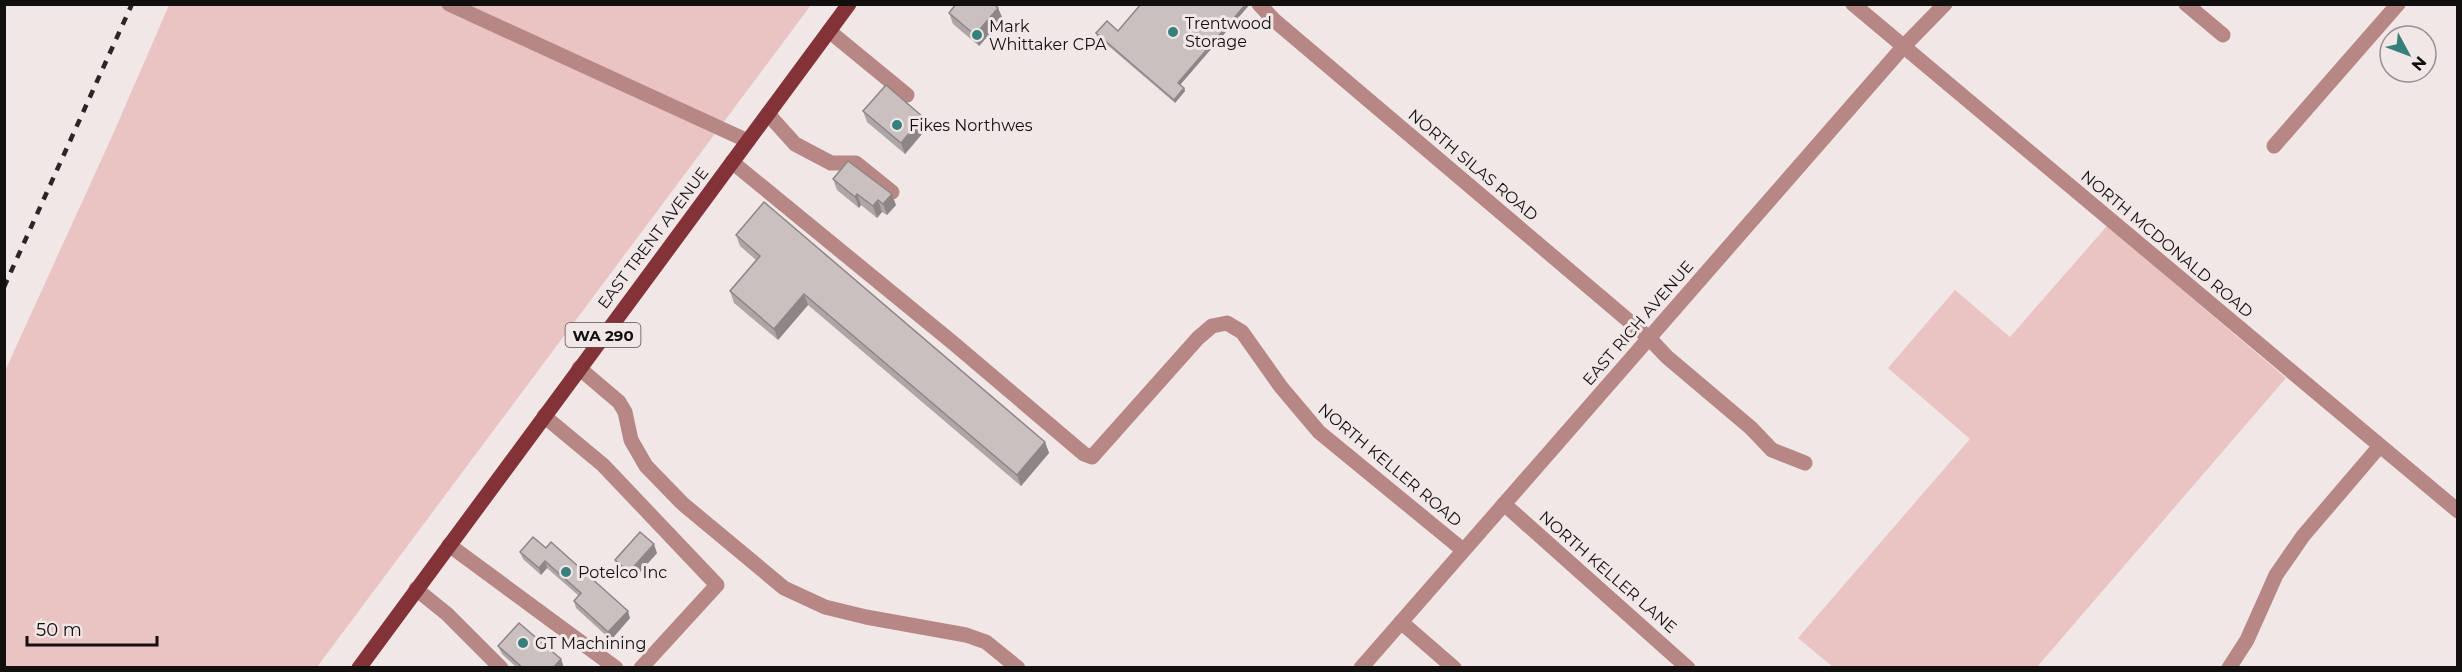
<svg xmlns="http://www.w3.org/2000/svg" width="2462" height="672" font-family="Montserrat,sans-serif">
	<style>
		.green { fill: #eac3c3 }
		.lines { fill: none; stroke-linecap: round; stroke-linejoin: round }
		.minor { stroke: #b78786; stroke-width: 15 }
		.major { stroke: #833237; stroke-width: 15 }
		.rail { stroke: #2a2626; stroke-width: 4.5; stroke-dasharray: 8 8; stroke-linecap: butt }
		.wall { fill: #aea5a5 }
		.shaded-wall { fill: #8d8686 }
		.building { fill: #cac0c0; stroke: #8d8686; stroke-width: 1.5 }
		.poi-dot { fill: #367f7c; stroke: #f1e7e7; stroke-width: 2 }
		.labels { text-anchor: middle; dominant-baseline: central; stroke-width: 6; stroke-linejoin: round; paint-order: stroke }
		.shield { fill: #f1e7e7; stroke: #555050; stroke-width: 1.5 }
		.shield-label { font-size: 15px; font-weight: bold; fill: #120f0f }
		.poi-label { font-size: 16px; fill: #120f0f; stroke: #f1e7e7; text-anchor: start }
		.street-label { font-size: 16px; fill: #120f0f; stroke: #f1e7e7 }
	</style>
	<rect width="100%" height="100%" fill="#f1e7e7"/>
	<!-- green -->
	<g class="green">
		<path d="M169 5H811L317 667 5 668V371L114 132Z"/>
		<path d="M2107 226 2286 378 2037 667H1833L1798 638 1970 439 1888 368 1955 290 2010 337Z"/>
	</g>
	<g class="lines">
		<!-- minor -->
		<g class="minor">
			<path d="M449 4 748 141"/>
			<path d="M1259 4 1274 20 1649 338 1667 357 1751 428 1772 450 1805 463"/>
			<path d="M1853 4 2458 511"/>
			<path d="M2186 4 2223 35"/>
			<path d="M829 31 907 95"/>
			<path d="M768 114 795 144 831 163H856L892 192"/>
			<path d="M2274 146 2398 4"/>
			<path d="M732 162 952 342 1084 454 1092 457 1198 338 1212 326 1227 323 1242 332 1281 387 1319 432 1463 550"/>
			<path d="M579 368 619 402 625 412 631 440 646 466 683 504 784 588 825 607 866 617 966 635 986 642 1018 668"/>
			<path d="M544 416 603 465 717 585 641 668"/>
			<path d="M1504 504 1688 668"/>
			<path d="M449 545 616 668"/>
			<path d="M416 589 447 614 501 668"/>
			<path d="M1401 622 1454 668"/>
			<path d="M1361 668 1904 46 1945 4"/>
			<path d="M2229 668 2247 640 2276 575 2303 536 2379 447"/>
		</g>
		<!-- major -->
		<path class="major" d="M359 668 849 4"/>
		<!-- rail -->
		<path class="rail" d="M4 287 132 4"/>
	</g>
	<!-- wall -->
	<g class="wall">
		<path d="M1250 4 1180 85 1184 88 1185 91 1175 103 1097 36 1096 33 1118 31Z"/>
		<path d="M949 13 1003 19 979 46 953 24Z"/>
		<path d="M863 111 923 117 927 128 905 154 867 122Z"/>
		<path d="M833 179 896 205 887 215 882 212 877 218 861 205 859 208 837 190Z"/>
		<path d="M736 235 1045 442 1049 453 1021 486 808 305 778 340 734 303 730 291 756 260 740 246Z"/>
		<path d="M533 537 630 618 611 640 576 608 574 601 579 596 547 568 541 575 523 559 520 552Z"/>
		<path d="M657 553 632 581 618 569 615 560Z"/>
		<path d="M498 646 561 659 564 668H517L502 654Z"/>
	</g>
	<!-- shaded-wall -->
	<g class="shaded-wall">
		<path d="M1246 4H1250L1179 86 1178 83Z"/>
		<path d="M998 8 1003 19 979 46 975 35Z"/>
		<path d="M1184 88 1185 91 1175 103 1174 100Z"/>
		<path d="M923 117 927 128 905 154 901 143Z"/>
		<path d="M857 194 861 205 859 208 855 197Z"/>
		<path d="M892 194 896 205 887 215 883 204Z"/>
		<path d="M878 200 882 212 877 218 873 206Z"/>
		<path d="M804 294 808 305 778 340 774 329Z"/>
		<path d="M1045 442 1049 453 1021 486 1017 475Z"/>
		<path d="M654 544 657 553 632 581 629 572Z"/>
		<path d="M545 561 547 568 541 575 539 568Z"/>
		<path d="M628 611 630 618 611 640 608 632Z"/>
		<path d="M561 659 564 668H553Z"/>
	</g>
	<!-- building -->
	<g class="building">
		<path d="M956 4H994L998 8 975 35 949 13Z"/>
		<path d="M1141 4H1246L1178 83 1184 88 1174 100 1096 33 1107 21 1118 31Z"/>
		<path d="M886 85 923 117 901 143 863 111Z"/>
		<path d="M848 161 892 194 883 204 878 200 873 206 857 194 855 197 833 179Z"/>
		<path d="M764 202 1045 442 1017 475 804 294 774 329 730 291 760 256 736 235Z"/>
		<path d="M640 532 654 544 629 572 615 560Z"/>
		<path d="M533 537 546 548 551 542 628 611 608 632 574 601 581 593 545 561 539 568 520 552Z"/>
		<path d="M519 623 561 659 553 668H523L498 646Z"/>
	</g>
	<!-- markers -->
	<g class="poi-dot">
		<circle cx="1173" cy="32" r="6"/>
		<circle cx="977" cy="35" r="6"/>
		<circle cx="897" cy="125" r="6"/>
		<circle cx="566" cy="572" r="6"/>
		<circle cx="523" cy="643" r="6"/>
	</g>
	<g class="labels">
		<!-- shield labels -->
		<rect class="shield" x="565.5" y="323" width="75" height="24" rx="4.5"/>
		<g class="shield-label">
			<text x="603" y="335">WA 290</text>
		</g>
		<!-- poi labels -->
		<g class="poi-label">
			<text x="1185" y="23">Trentwood<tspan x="1185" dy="18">Storage</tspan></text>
			<text x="989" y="26">Mark<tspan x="989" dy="18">Whittaker CPA</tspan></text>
			<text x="909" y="125">Fikes Northwes</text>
			<text x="578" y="572">Potelco Inc</text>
			<text x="535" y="643">GT Machining</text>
		</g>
		<!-- street labels -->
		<g class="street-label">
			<text transform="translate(1473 165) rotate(40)">NORTH SILAS ROAD</text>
			<text transform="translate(653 238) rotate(-53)">EAST TRENT AVENUE</text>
			<text transform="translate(2167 244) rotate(40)">NORTH MCDONALD ROAD</text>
			<text transform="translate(1638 323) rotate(-49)">EAST RICH AVENUE</text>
			<text transform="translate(1390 465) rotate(40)">NORTH KELLER ROAD</text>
			<text transform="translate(1608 572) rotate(41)">NORTH KELLER LANE</text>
		</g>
	</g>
	<!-- border -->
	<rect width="2462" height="672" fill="none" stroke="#120f0f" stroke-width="12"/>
	<!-- north arrow -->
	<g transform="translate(2408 54) rotate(131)"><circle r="28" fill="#f1e7e7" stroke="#989191" stroke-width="1.5"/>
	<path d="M0-4.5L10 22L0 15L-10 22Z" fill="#367f7c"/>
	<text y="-9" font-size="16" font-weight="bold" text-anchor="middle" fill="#120f0f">N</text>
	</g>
	<!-- scale -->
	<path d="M27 636v9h130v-9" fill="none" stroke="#120f0f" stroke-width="3"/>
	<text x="36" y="636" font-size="18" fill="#120f0f" stroke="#f1e7e7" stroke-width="4.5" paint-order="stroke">50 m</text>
</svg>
